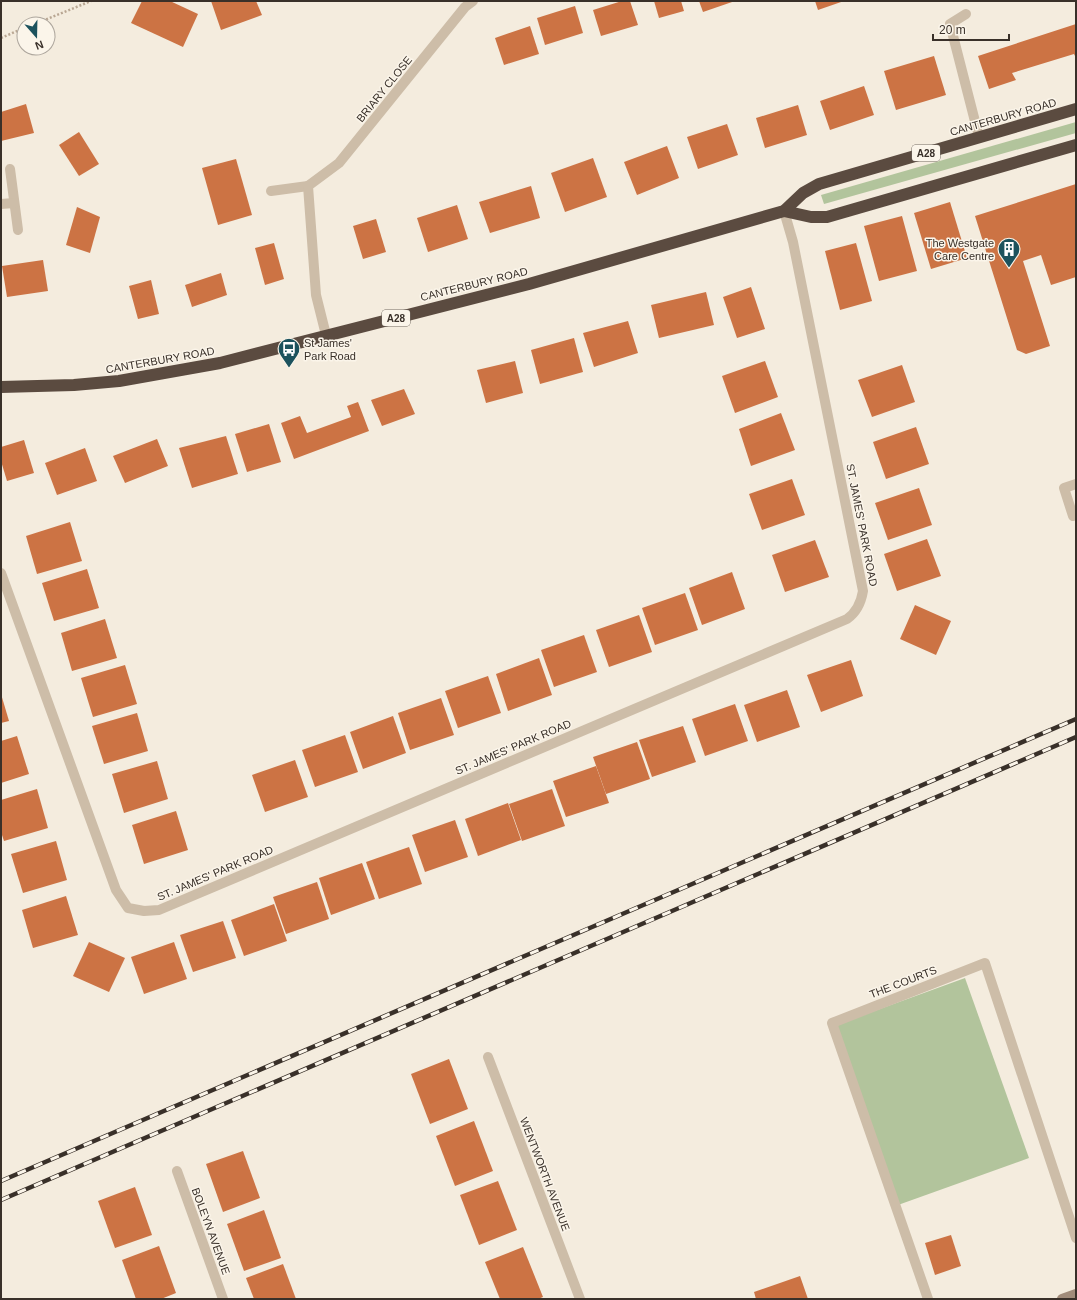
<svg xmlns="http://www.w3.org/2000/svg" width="1077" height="1300" font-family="Arial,sans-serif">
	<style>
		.green { fill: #b2c49c }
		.building { fill: #cc7344 }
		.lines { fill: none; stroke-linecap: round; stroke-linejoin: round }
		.path { stroke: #b9a793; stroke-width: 2.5; stroke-dasharray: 2 2; stroke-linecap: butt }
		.street { stroke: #cdbda8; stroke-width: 10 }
		.secondary { stroke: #a18c7a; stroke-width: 10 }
		.highway { stroke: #5b4b40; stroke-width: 12 }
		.rail-casing { stroke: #393029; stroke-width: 4.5 }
		.rail { stroke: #fbf5ea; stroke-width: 3; stroke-dasharray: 9; stroke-linecap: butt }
		.labels { text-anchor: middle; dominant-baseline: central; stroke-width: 3; stroke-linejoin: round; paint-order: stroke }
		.shield { fill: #fbf5ea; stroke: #736b63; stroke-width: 1 }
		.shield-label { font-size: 10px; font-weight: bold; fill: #393029 }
		.street-label { font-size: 11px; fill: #393029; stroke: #fbf5ea }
		.poi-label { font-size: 11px; fill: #393029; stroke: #fbf5ea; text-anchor: end }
	</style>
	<rect width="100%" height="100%" fill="#f4ecde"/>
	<!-- green -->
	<g class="green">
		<path d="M1076 122V133L824 204 821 195Z"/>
		<path d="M965 978 1029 1158 898 1205 833 1026Z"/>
	</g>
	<!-- building -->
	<g class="building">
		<path d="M142 1H170L198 14 183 47 131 23Z"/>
		<path d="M211 1H256L262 15 221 30Z"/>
		<path d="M622 1H630L638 25 601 36 593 10Z"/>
		<path d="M654 1H681L684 11 659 18Z"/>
		<path d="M699 1H735L703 12Z"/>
		<path d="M815 1H844L818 10Z"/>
		<path d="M575 6 583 33 545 45 537 18Z"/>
		<path d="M1076 24V58L1074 54 1012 73 1016 80 989 89 978 56Z"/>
		<path d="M530 26 539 54 504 65 495 38Z"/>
		<path d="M934 56 946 95 896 110 884 71Z"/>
		<path d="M864 86 874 115 830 130 820 101Z"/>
		<path d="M26 104 34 133 1 141V112Z"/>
		<path d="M798 105 807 135 765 148 756 118Z"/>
		<path d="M727 124 738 155 698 169 687 137Z"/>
		<path d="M79 132 99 164 79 176 59 145Z"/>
		<path d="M667 146 679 178 637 195 624 162Z"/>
		<path d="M593 158 607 197 565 212 551 173Z"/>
		<path d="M236 159 252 215 218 225 202 168Z"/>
		<path d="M1076 184V277L1051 285 1041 255 1023 261 1050 346 1026 354 1017 350 975 216Z"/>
		<path d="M531 186 540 218 490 233 479 202Z"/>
		<path d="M950 202 967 258 931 269 914 213Z"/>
		<path d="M457 205 468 239 428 252 417 218Z"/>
		<path d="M77 207 100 217 90 253 66 245Z"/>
		<path d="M902 216 917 271 879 281 864 226Z"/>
		<path d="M376 219 386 252 363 259 353 226Z"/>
		<path d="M274 243 284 279 265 285 255 248Z"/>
		<path d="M856 243 872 301 840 310 825 251Z"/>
		<path d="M43 260 48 291 7 297 2 266Z"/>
		<path d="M221 273 227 295 192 307 185 285Z"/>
		<path d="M151 280 159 314 138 319 129 286Z"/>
		<path d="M751 287 765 329 737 338 723 297Z"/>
		<path d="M706 292 714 325 659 338 651 305Z"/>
		<path d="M628 321 638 353 594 367 583 333Z"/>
		<path d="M574 338 583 372 540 384 531 350Z"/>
		<path d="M515 361 523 393 486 403 477 370Z"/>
		<path d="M765 361 778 397 735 413 722 376Z"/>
		<path d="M902 365 915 402 872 417 858 380Z"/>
		<path d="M404 389 415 414 382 426 371 400Z"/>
		<path d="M358 402 369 431 294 459 281 423 300 416 307 433 351 417 347 406Z"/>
		<path d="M781 413 795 450 751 466 739 429Z"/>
		<path d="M269 424 281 462 247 472 235 434Z"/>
		<path d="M916 427 929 464 886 479 873 442Z"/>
		<path d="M226 436 238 474 192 488 179 448Z"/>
		<path d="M157 439 168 466 125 483 113 456Z"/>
		<path d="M24 440 34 473 7 481 1 461V447Z"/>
		<path d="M85 448 97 481 57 495 45 463Z"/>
		<path d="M792 479 805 515 762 530 749 494Z"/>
		<path d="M919 488 932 525 888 540 875 503Z"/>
		<path d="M70 522 82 561 37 574 26 536Z"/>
		<path d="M927 539 941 576 897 591 884 554Z"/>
		<path d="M815 540 829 577 785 592 772 555Z"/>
		<path d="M87 569 99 608 54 621 42 583Z"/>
		<path d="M732 572 745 609 702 625 689 588Z"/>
		<path d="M685 593 698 630 655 645 642 608Z"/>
		<path d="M915 605 951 621 936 655 900 639Z"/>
		<path d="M639 615 652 652 609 667 596 630Z"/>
		<path d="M105 619 117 658 72 671 61 633Z"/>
		<path d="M584 635 597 672 554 687 541 650Z"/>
		<path d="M539 658 552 695 508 711 496 674Z"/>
		<path d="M851 660 863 696 821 712 807 675Z"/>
		<path d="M125 665 137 704 93 717 81 678Z"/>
		<path d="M488 676 501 713 458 728 445 691Z"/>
		<path d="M787 690 800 727 757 742 744 705Z"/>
		<path d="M1 694 9 721 1 723Z"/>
		<path d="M441 698 454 735 410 750 398 713Z"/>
		<path d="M735 704 748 741 705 756 692 719Z"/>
		<path d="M137 713 148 751 104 764 92 726Z"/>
		<path d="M393 716 406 753 363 769 350 732Z"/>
		<path d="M683 726 696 762 652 777 639 740Z"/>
		<path d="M345 735 358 772 315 787 302 750Z"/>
		<path d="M17 736 29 774 1 783V741Z"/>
		<path d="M637 742 650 779 606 794 593 757Z"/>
		<path d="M295 760 308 797 265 812 252 775Z"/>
		<path d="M157 761 168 799 124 813 112 774Z"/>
		<path d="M596 766 609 803 566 817 553 781Z"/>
		<path d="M37 789 48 828 4 841 1 832V800Z"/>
		<path d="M552 789 565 826 522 841 509 804Z"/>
		<path d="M508 803 521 840 478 856 465 819Z"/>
		<path d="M176 811 188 850 144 864 132 825Z"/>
		<path d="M455 820 468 857 425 872 412 835Z"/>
		<path d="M56 841 67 880 23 893 11 854Z"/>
		<path d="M409 847 422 884 379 899 366 862Z"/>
		<path d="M362 863 375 899 331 915 319 878Z"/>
		<path d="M317 882 329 919 286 934 273 897Z"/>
		<path d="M66 896 78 935 33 948 22 910Z"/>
		<path d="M274 904 287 941 244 956 231 920Z"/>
		<path d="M223 921 236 958 193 972 180 935Z"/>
		<path d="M89 942 125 958 109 992 73 976Z"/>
		<path d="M174 942 187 979 144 994 131 957Z"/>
		<path d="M449 1059 468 1109 430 1124 411 1074Z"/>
		<path d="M474 1121 493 1171 455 1186 436 1136Z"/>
		<path d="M243 1151 260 1198 223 1212 206 1164Z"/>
		<path d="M498 1181 517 1230 479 1245 460 1195Z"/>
		<path d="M135 1187 152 1235 115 1248 98 1201Z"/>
		<path d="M264 1210 281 1258 244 1271 227 1224Z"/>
		<path d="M951 1235 961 1266 935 1275 925 1243Z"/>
		<path d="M159 1246 176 1293 161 1299H136L122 1260Z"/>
		<path d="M523 1247 543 1297 538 1299H500L485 1262Z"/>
		<path d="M283 1264 296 1299H254L246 1278Z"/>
		<path d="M800 1276 808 1299H756L754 1292Z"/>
	</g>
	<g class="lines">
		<!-- path -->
		<g class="path">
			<path d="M35 24 91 1"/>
			<path d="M1 38 24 28"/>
		</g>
		<!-- street -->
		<g class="street">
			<path d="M966 14 950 24 979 137"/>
			<path d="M10 169 18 230"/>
			<path d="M271 191 308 186"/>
			<path d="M1 204 14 203"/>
			<path d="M326 335 316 295 308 186 339 163 465 7 473 1"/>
			<path d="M1073 516 1064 488 1076 484"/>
			<path d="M1 573 116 890 128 908 144 911 159 910 847 619C857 612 861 603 863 591L793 242 784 211"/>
			<path d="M488 1057 580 1299"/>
			<path d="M177 1171 223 1299"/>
			<path d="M928 1299 832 1023 985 963 1076 1238"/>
		</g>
		<!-- secondary -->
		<path class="secondary" d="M1062 1299 1076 1294"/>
		<!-- highway -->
		<g class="highway">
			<path d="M784 211 811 217H827L1076 145"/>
			<path d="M1 387 74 385 119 381 220 363 529 284 784 211 803 193 819 184 1076 109"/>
		</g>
		<!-- rail casing -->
		<g class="rail-casing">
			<g id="rail">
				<path d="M1 1181 1076 719"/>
				<path d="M1 1200 1076 737"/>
			</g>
		</g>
		<!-- rail -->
		<use href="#rail" class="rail"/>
	</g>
	<!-- icons -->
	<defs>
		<g id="building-pin" transform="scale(1.15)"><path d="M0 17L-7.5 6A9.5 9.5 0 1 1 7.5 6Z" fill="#1c525d" stroke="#fbf5ea"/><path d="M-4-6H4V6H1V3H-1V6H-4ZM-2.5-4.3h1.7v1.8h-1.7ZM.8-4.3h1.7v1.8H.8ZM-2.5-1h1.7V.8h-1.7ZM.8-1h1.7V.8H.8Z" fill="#fff"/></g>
		<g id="bus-pin" transform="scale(1.15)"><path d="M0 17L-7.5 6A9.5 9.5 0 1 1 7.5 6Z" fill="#1c525d" stroke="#fbf5ea"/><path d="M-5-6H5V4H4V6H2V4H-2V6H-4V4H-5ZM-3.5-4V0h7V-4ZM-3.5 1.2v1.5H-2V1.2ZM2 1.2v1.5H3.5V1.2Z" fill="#fff"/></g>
	</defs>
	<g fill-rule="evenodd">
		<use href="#building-pin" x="1009" y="249"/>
		<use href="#bus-pin" x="289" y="349"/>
	</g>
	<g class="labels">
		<!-- shield labels -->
		<g class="shield">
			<rect x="912" y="145" width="28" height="16" rx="3"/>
			<rect x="382" y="310" width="28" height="16" rx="3"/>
		</g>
		<g class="shield-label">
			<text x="926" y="153">A28</text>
			<text x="396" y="318">A28</text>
		</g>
		<!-- street labels -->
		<g class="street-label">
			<text transform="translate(384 89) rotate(-51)">BRIARY CLOSE</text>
			<text transform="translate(1003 117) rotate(-16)">CANTERBURY ROAD</text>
			<text transform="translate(474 284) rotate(-14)">CANTERBURY ROAD</text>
			<text transform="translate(160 360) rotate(-10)">CANTERBURY ROAD</text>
			<text transform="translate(862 525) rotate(79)">ST. JAMES' PARK ROAD</text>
			<text transform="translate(513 747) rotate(-23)">ST. JAMES' PARK ROAD</text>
			<text transform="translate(215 873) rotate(-23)">ST. JAMES' PARK ROAD</text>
			<text transform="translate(903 982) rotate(-21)">THE COURTS</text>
			<text transform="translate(545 1174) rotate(69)">WENTWORTH AVENUE</text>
			<text transform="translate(211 1231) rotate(70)">BOLEYN AVENUE</text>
		</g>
		<!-- poi labels -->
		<g class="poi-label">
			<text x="994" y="243">The Westgate<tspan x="994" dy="13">Care Centre</tspan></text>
			<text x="304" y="343" text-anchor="start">St James'<tspan x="304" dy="13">Park Road</tspan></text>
		</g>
	</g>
	<!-- border -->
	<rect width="1077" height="1300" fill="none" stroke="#393029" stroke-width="4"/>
	<!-- north arrow -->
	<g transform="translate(36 36) rotate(160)"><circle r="19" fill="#fbf5ea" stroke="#ada69d"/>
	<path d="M0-3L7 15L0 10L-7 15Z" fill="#1c525d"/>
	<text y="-6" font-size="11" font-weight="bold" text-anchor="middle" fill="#393029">N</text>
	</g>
	<!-- scale -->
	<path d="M933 34v6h76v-6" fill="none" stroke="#393029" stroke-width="2"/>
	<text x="939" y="34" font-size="12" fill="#393029" stroke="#fbf5ea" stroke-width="3" paint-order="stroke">20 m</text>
</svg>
